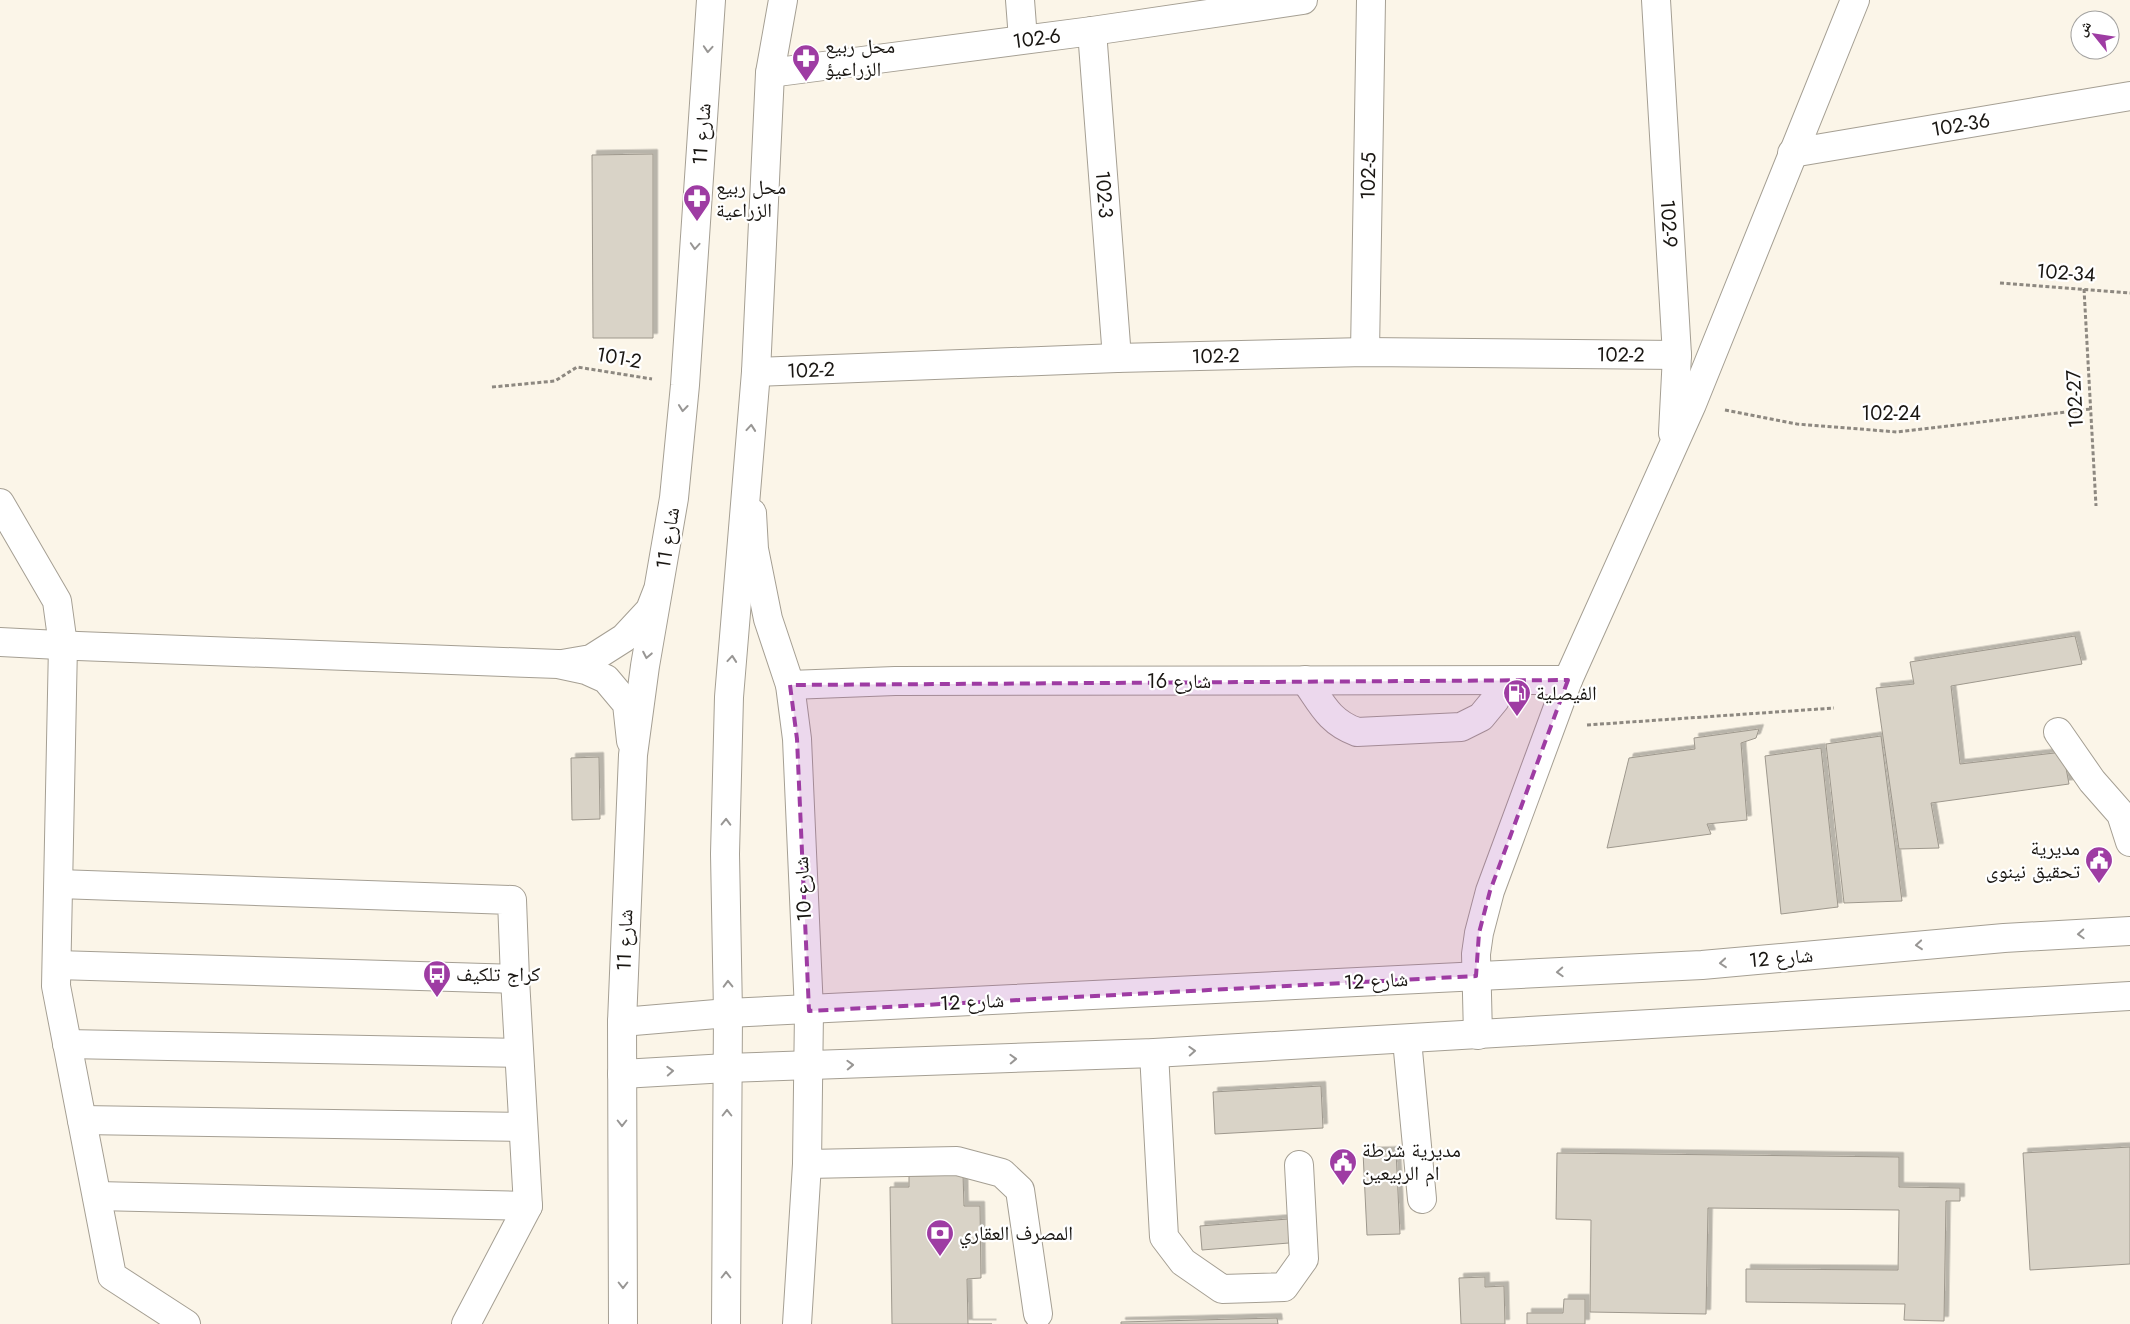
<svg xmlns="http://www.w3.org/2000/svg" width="2130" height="1324" font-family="Jost,'Noto Naskh Arabic',sans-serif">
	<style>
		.building { fill: #d9d3c7; stroke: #9e988d; filter: url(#shadow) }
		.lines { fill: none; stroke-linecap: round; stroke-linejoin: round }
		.minor-casing { stroke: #a59f93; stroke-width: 30 }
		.major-casing { stroke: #a59f93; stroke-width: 30 }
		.path { stroke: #8d8880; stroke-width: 3; stroke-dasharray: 4 2.5; stroke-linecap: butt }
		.minor { stroke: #fff; stroke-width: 28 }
		.major { stroke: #fff; stroke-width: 28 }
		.oneway { stroke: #989694 }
		.marked { fill: #9e3ca3; fill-opacity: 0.2; stroke: #9e3ca3; stroke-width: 4; stroke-dasharray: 10 6; stroke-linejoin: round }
		.labels { text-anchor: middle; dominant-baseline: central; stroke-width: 4.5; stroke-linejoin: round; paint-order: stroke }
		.street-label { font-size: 20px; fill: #191612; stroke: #fff }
		.poi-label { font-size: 20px; fill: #191612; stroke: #fff; text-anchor: start }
	</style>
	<defs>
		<filter id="shadow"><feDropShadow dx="4.5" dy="-4.5" stdDeviation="0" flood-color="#0004"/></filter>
	</defs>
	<rect width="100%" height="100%" fill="#fbf5e8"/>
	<!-- building -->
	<g class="building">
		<path d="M653 154V338H593L592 155Z"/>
		<path d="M2075 636 2082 664 1951 686 1960 764 2063 752 2069 784 1931 803 1939 848 1899 849 1876 688 1914 684 1910 662Z"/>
		<path d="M1759 729 1756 738 1741 743 1747 820 1707 824 1711 834 1607 848 1629 758 1695 749 1694 738Z"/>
		<path d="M1881 736 1902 901 1844 903 1826 744Z"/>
		<path d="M1821 748 1838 907 1781 914 1765 756Z"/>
		<path d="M599 757 600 819 572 820 571 758Z"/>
		<path d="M1321 1086 1323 1128 1215 1134 1213 1092Z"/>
		<path d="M2130 1147V1264L2030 1270 2023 1153Z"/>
		<path d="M1396 1151 1400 1234 1367 1235 1363 1152Z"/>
		<path d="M1557 1153 1899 1157V1187L1960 1188V1201H1946L1944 1321 1904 1320 1905 1304 1746 1302V1269L1898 1270 1899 1210 1708 1208 1706 1314 1590 1312 1591 1220 1556 1219Z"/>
		<path d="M963 1175 964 1206H980L981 1278 967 1279 968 1324H992H892L890 1187H909V1176Z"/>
		<path d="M1288 1219 1289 1243 1202 1250 1200 1226Z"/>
		<path d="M1485 1277V1287L1504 1286 1505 1324H1461L1459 1278Z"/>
		<path d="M1564 1299H1585V1324H1527V1313H1563Z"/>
		<path d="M1277 1318 1278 1324H1121V1322Z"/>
	</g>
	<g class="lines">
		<!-- minor casing -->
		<g class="minor-casing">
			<g id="minor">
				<path d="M1020 0 1023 39"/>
				<path id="s1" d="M1656 0 1677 355 1673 433"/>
				<path id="s2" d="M1092 31 1117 358"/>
				<path id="s3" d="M770 73 1092 31 1303 0"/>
				<path id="s4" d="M1792 153 2130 96"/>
				<path id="s5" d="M1365 352 1371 0"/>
				<path id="s6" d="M756 372 1117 358 1365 352 1677 355"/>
				<path d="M0 503 57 601 63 645 56 986 112 1276 186 1324"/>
				<path d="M752 513 754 549 768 619 790 685 797 739 809 1011 807 1164 797 1324"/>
				<path d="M0 642 78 646 558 664 586 670 606 679 627 704 631 741"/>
				<path d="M562 664 591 659 624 638 650 610 657 592"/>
				<path d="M1305 680C1322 704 1329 722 1357 732L1461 727 1481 717 1495 700 1503 680"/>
				<path d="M790 685 895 681 1568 680"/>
				<path d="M2058 732 2092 781 2121 814 2130 842"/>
				<path d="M59 884 512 900 515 979 528 1206 466 1324"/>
				<path d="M57 965 515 979"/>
				<path d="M622 1022 728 1013 1702 965 2004 938 2130 931"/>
				<path d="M1478 1035 1476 954 1479 933 1490 891 1568 680 1692 404 1855 0"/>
				<path d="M1407 1040 1422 1199"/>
				<path d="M67 1044 519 1053"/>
				<path d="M1154 1053 1164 1237 1183 1262 1222 1289 1284 1287 1304 1259 1299 1165"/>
				<path d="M622 1074 727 1068 1154 1053 2130 996"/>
				<path d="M82 1120 523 1127"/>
				<path d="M807 1164 957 1161 1002 1173 1020 1190 1038 1314"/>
				<path d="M97 1196 528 1206"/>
			</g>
		</g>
		<!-- major casing -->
		<g class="major-casing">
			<g id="major">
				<path d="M623 1324 622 1022 633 755 645 666 674 498 685 385 711 0"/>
				<path d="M726 1324 728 1013 725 854 729 697 756 372 770 73 783 0"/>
			</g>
		</g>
		<!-- path -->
		<g class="path">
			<path d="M2000 283 2130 293"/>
			<path d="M2084 289 2096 506"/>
			<path d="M492 387 555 381 577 367 652 379"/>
			<path d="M1725 410 1797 424 1897 432 2091 409"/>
			<path d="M1587 725 1834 708"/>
		</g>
		<!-- minor -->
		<use href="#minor" class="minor"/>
		<!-- major -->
		<use href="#major" class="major"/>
	</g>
	<!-- one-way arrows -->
	<defs><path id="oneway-chevron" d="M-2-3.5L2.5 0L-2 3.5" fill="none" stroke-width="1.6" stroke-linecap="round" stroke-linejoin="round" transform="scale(1.25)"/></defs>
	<g class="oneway">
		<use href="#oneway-chevron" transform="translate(708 49) rotate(94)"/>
		<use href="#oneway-chevron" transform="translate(695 246) rotate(94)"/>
		<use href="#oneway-chevron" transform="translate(683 408) rotate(96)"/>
		<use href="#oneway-chevron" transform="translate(751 428) rotate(-85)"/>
		<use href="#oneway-chevron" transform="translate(647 655) rotate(101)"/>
		<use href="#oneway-chevron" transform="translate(732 659) rotate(-85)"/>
		<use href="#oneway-chevron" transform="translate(726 822) rotate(-89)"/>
		<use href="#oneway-chevron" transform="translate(2081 934) rotate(177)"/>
		<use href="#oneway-chevron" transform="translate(1919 945) rotate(175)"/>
		<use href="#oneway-chevron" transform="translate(1723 963) rotate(175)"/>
		<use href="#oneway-chevron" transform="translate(1560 972) rotate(177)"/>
		<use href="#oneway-chevron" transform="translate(728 984) rotate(-91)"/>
		<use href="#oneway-chevron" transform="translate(1192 1051) rotate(-3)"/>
		<use href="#oneway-chevron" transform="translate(1013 1059) rotate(-2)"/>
		<use href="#oneway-chevron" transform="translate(850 1065) rotate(-2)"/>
		<use href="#oneway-chevron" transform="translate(670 1071) rotate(-3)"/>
		<use href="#oneway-chevron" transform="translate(727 1113) rotate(-90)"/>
		<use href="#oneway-chevron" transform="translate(622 1123) rotate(90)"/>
		<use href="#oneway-chevron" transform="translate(726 1275) rotate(-90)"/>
		<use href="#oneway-chevron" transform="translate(623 1285) rotate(90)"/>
	</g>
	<!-- marked area -->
	<path class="marked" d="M1568 680 1490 891 1479 933 1476 976 809 1011 797 739 790 685Z"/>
	<!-- icons -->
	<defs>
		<g id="pharmacy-pin" transform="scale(1.4375)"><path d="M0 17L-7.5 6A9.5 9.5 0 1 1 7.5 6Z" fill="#9e3ca3" stroke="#fff"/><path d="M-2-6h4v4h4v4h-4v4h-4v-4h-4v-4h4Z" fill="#fff"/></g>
		<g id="fuel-pin" transform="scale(1.4375)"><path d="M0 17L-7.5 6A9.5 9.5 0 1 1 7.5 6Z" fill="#9e3ca3" stroke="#fff"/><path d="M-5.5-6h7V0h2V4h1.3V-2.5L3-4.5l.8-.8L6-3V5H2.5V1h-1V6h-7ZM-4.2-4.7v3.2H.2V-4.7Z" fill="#fff"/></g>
		<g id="civic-pin" transform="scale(1.4375)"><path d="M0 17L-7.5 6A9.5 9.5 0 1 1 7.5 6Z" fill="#9e3ca3" stroke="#fff"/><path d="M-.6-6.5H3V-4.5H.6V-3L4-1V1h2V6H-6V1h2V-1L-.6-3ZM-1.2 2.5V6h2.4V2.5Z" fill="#fff"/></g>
		<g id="bus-pin" transform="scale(1.4375)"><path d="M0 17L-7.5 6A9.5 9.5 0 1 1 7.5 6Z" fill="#9e3ca3" stroke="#fff"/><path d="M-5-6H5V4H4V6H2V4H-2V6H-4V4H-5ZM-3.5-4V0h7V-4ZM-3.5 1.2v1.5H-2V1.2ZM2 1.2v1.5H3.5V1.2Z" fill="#fff"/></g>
		<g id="bank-pin" transform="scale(1.4375)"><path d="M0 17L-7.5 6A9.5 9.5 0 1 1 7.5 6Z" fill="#9e3ca3" stroke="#fff"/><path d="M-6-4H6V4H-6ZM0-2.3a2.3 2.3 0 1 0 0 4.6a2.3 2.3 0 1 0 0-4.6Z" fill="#fff"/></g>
	</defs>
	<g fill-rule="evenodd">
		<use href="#pharmacy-pin" x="806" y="58"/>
		<use href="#pharmacy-pin" x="697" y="198"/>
		<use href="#fuel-pin" x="1517" y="693"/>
		<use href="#civic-pin" x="2099" y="860"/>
		<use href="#bus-pin" x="437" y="974"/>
		<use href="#civic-pin" x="1343" y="1162"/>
		<use href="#bank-pin" x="940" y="1233"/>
	</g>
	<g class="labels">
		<!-- street labels -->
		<g class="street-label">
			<text stroke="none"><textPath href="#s3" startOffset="269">102-6</textPath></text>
			<text stroke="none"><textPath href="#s4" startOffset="171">102-36</textPath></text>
			<text transform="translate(702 134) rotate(-86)">شارع 11</text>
			<text stroke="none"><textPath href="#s5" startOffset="176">102-5</textPath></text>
			<text stroke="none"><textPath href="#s2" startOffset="164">102-3</textPath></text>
			<text stroke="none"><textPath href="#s1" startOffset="224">102-9</textPath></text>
			<text transform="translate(2066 273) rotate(4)">102-34</text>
			<text stroke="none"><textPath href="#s6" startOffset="865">102-2</textPath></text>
			<text stroke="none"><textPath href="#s6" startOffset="460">102-2</textPath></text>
			<text transform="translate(619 358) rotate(10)">101-2</text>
			<text stroke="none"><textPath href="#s6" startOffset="55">102-2</textPath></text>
			<text transform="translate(2075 399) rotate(-93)">102-27</text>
			<text x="1891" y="413">102-24</text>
			<text transform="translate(668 538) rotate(-81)">شارع 11</text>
			<text x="1179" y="681">شارع 16</text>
			<text transform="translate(803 889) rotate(-93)">شارع 10</text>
			<text transform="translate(625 940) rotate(-88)">شارع 11</text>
			<text transform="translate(1781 958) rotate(-5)">شارع 12</text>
			<text transform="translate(1376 981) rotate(-3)">شارع 12</text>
			<text transform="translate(972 1002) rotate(-3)">شارع 12</text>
		</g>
		<!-- poi labels -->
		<g class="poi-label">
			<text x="825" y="46">محل ربيع<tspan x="825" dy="23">الزراعيؤ</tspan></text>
			<text x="716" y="187">محل ربيع<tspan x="716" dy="23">الزراعية</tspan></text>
			<text x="1536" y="693">الفيصلية</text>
			<text x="2080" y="848" text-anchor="end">مديرية<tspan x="2080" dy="23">تحقيق نينوى</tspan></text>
			<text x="456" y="974">كراج تلكيف</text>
			<text x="1362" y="1150">مديرية شرطة<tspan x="1362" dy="23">ام الربيعين</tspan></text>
			<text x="959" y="1233">المصرف العقاري</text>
		</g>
	</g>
	<!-- north arrow -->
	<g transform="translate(2095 35) rotate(300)"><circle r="24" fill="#ffffff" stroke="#a3a2a0"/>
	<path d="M0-4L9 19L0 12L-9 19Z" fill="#9e3ca3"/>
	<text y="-8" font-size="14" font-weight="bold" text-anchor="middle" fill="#191612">ش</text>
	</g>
</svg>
